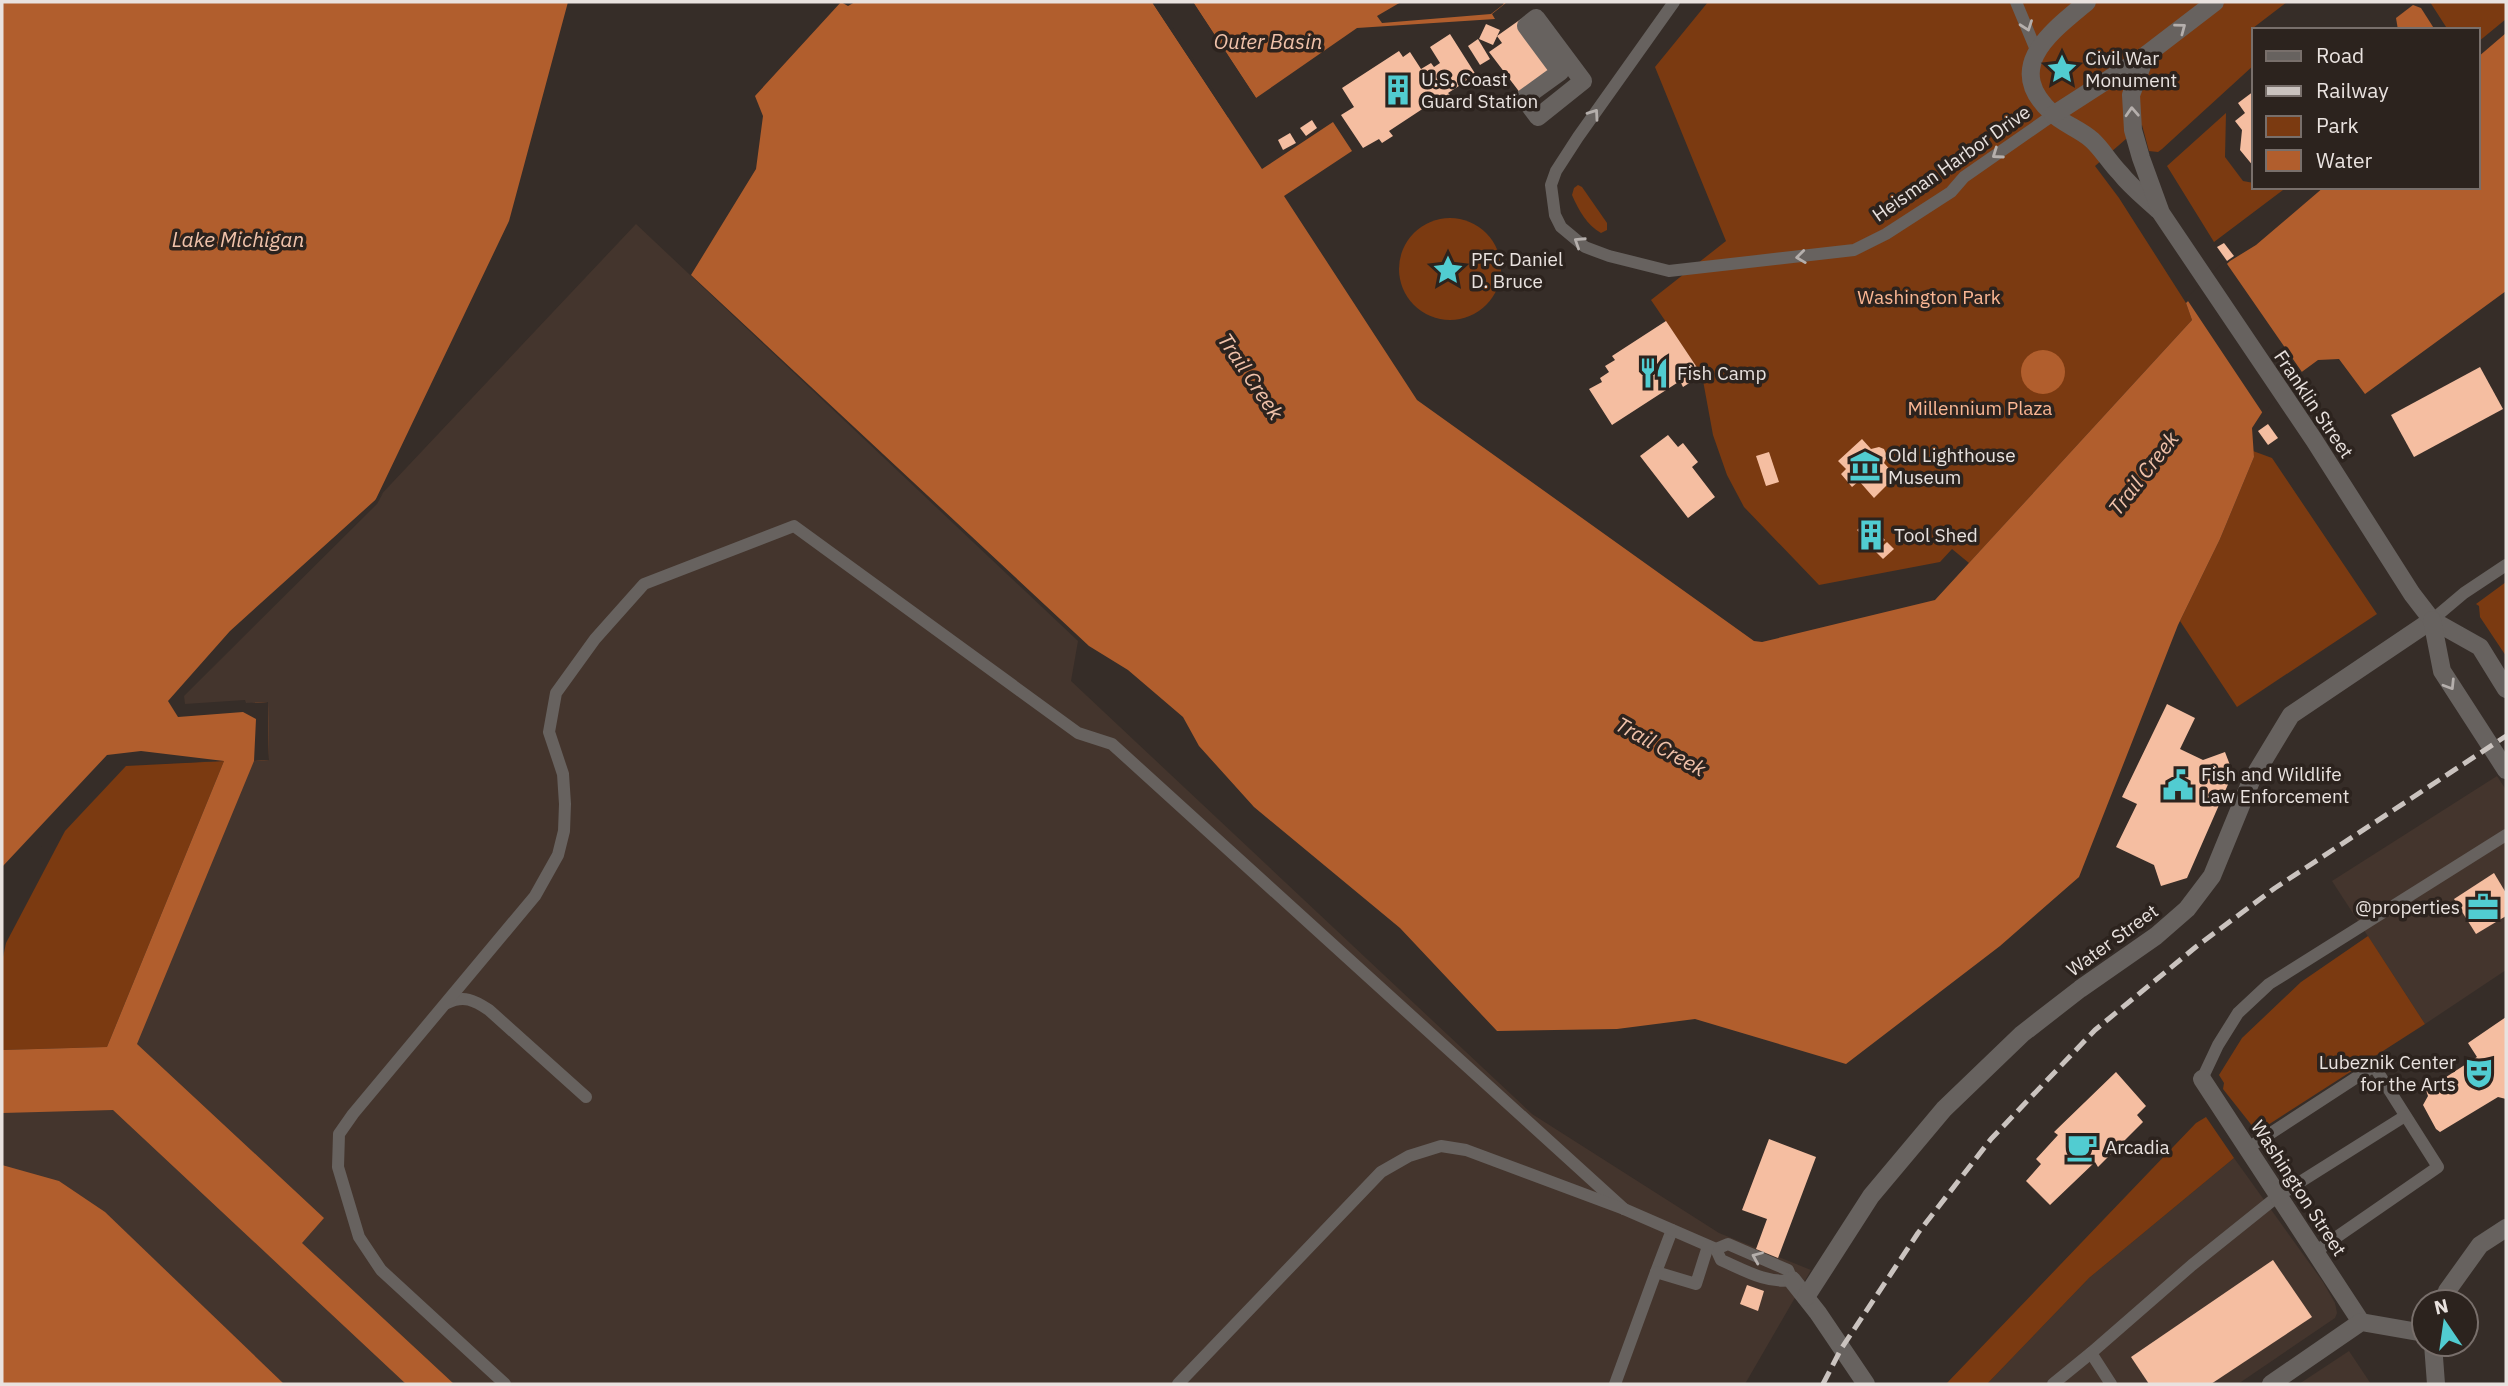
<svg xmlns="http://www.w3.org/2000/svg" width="2508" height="1386" font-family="'IBM Plex Sans',sans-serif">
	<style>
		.built { fill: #44352d }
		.green { fill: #7b3a11 }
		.water { fill: #b15e2d }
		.pier { fill: #362d28 }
		.building { fill: #f5bea1 }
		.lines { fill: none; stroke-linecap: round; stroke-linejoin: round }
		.service { stroke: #67625f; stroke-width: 12 }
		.pedestrian { stroke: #67625f; stroke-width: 18 }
		.minor { stroke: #67625f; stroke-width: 18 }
		.tertiary { stroke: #67625f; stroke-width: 18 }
		.rail { stroke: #cac3bf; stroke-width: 5; stroke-dasharray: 14 7; stroke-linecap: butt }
		.oneway { stroke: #b5afac }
		.labels { text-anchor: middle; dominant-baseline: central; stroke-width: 7; stroke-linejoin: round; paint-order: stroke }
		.poi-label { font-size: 19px; fill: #e9e2df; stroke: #2c231e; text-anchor: start }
		.street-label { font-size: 19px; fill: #e9e2df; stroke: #2c231e }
		.park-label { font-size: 19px; fill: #fbb794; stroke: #2c231e }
		.water-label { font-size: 21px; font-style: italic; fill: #f0c2aa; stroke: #2c231e }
	</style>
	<rect width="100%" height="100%" fill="#362d28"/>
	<!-- built -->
	<g class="built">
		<path d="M636 224 1078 641 1071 681 1532 1114 1719 1233 1811 1270 1745 1384H2V1050L107 1047 254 761 269 760 182 708 181 694 375 501Z"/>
		<path d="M2497 776 2506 790V970L2425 1024 2332 881Z"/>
		<path d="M2234 1158 2323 1282 2335 1303 2337 1313 2335 1318 2238 1384H1987L2089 1278Z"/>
		<path d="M2349 1351 2371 1384H2299Z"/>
	</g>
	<!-- green -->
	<g class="green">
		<path d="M1708 2H2287L2253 28 2254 65 2162 149 2158 152 2149 151 2142 125 2095 166 2119 198 2186 303 2192 320 1969 563 1952 549 1940 562 1819 585 1744 507 1727 475 1713 435 1702 375 1651 300 1726 241 1655 67Z"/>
		<path d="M2430 2H2506V19L2478 42V30H2448Z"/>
		<path d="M2226 113 2225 157 2243 181 2254 183V187H2277L2283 190 2214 242 2167 166Z"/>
		<path d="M1578 185 1582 187 1607 223V230L1601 233C1587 225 1579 211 1572 195L1574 188Z"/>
		<circle cx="1450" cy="269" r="51"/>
		<path d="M2253 451 2272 458 2377 614 2237 707 2180 621 2220 539 2254 457Z"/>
		<path d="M2506 582V656L2480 617 2479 606 2476 604Z"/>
		<path d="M224 761 107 1047 2 1050V962L6 943 65 831 126 766Z"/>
		<path d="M2368 936 2425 1024 2257 1132 2223 1089 2224 1083 2219 1075 2242 1038 2301 982Z"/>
		<path d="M2206 1117 2234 1158 2089 1278 1987 1384H1946L2196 1123Z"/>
	</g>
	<!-- water -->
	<g class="water">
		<path d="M2 2H568L509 221 375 501 181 694 182 707 268 702 269 760 254 761 137 1044 324 1218 302 1243 454 1384H406L113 1110 2 1113V1050L107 1047 224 761 119 762 2 883Z"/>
		<path d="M841 2 848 6 855 2H1152L1262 169 1333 122 1352 151 1284 196 1417 400 1754 641 1762 642 1935 600 2192 320 2186 303 2230 261 2256 245 2324 187H2478V57L2506 33V291L2365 394 2339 359 2318 360 2276 391 2252 428 2254 457 2220 539 2178 625 2079 877 2000 946 1846 1064 1695 1019 1617 1029 1497 1031 1400 928 1254 807 1199 746 1183 717 1128 670 1089 646 691 275 756 169 763 116 755 96Z"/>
		<path d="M1193 2H1507L1492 14 1495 19 1357 28 1256 98Z"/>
		<path d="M2413 5 2421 8 2435 30H2398L2396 18Z"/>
		<circle cx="2043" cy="372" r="22"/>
		<path d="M2 1165 59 1181 105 1212 284 1384H2Z"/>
	</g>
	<!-- pier -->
	<g class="pier">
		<path d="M1152 2H1156L1230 115 1228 117Z"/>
		<path d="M1189 2H1193L1256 98 1254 100Z"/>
		<path d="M1401 2H1502L1504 4 1491 14 1382 23 1377 16Z"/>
		<path d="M2225 261 2304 375 2279 393 2264 415 2186 298Z"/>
		<path d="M383 493 377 504 184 696 185 704 245 700 246 703 268 702 269 760 254 761 256 719 243 712 178 717 168 701 230 631Z"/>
		<path d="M141 751 224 761 121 765 2 887V867L107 755Z"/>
	</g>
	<!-- building -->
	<g class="building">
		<path d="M1521 19 1560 72 1524 98 1489 52 1502 43 1497 36Z"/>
		<path d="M1486 24 1500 30 1493 45 1479 39Z"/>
		<path d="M1450 34 1476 75 1448 93 1452 97 1434 109 1430 104 1389 131 1393 136 1382 143 1379 139 1363 148 1341 115 1354 107 1342 88 1399 51 1403 57 1410 52 1421 69 1431 63 1434 67 1440 63 1430 47Z"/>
		<path d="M1478 39 1490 59 1480 65 1468 46Z"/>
		<path d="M2254 91V167L2240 150 2242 130 2235 121 2245 113 2238 103Z"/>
		<path d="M1312 120 1317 128 1306 136 1300 128Z"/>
		<path d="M1290 133 1296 143 1283 150 1278 140Z"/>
		<path d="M2224 243 2234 256 2227 261 2217 247Z"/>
		<path d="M1666 321 1702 375 1683 387 1680 381 1612 425 1589 389 1602 382 1600 378 1609 372 1605 366 1615 360 1612 356Z"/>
		<path d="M2480 367 2503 409 2414 457 2391 415Z"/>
		<path d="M2268 424 2278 438 2268 445 2258 431Z"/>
		<path d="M1668 435 1678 447 1683 443 1698 462 1692 467 1715 497 1688 518 1640 456Z"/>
		<path d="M1862 439 1871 449 1879 447 1884 449 1887 456 1884 463 1896 476 1874 498 1859 481 1852 487 1841 474 1846 469 1838 461Z"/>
		<path d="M1769 452 1779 482 1766 486 1756 456Z"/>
		<path d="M1868 521 1885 540 1875 549 1857 530Z"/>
		<path d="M1887 542 1894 549 1883 559 1876 552Z"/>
		<path d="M2167 704 2195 718 2180 749 2203 760 2225 752 2233 773 2187 878 2161 886 2154 865 2116 847 2137 804 2122 797Z"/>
		<path d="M2494 873 2506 893V916L2476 934 2454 899Z"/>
		<path d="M2506 1017V1099L2498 1097 2440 1132 2436 1129 2423 1105 2428 1096 2426 1090 2477 1057 2468 1043Z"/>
		<path d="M2116 1072 2146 1106 2137 1115 2143 1122 2098 1167 2095 1162 2050 1205 2026 1181 2041 1164 2036 1159 2058 1135 2054 1132Z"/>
		<path d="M1769 1139 1816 1157 1778 1258 1756 1249 1767 1219 1742 1210Z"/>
		<path d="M2273 1260 2312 1317 2211 1384H2149L2131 1357Z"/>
		<path d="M1747 1285 1764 1291 1758 1311 1740 1304Z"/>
	</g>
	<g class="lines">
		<!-- service -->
		<g class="service">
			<path d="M1674 2 1578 137 1556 171 1551 185 1555 215 1561 227 1585 247 1609 256 1669 271 1854 250 1886 234 1951 192 1964 177 2053 115"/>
			<path d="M2016 2 2036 50"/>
			<path d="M2432 620 2464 593 2506 565"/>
			<path d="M447 1003C464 995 474 1000 489 1010L586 1097"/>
			<path d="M2202 1079 2218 1045 2238 1013 2269 984 2506 835"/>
			<path d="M2248 1148 2374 1066 2438 1167 2315 1252"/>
			<path d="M1656 1272 1672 1230"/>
			<path d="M505 1384 381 1270 359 1237 338 1167 339 1134 353 1114 535 896 558 855 564 831 565 804 563 774 549 732 556 693 595 639 644 584 794 526 1078 733 1112 744 1624 1209"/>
			<path d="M1178 1384 1381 1172 1409 1156 1441 1146 1466 1150 1624 1209 1716 1249 1721 1260C1744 1270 1767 1284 1792 1280L1788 1270 1728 1244 1716 1249"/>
			<path d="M1615 1384 1656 1272 1696 1284 1708 1246"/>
			<path d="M2053 1384 2091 1353"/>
			<path d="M2111 1384 2091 1353 2192 1265 2278 1196 2405 1116"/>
		</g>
		<!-- pedestrian -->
		<path class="pedestrian" d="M1536 18 1583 81 1538 117 1524 98 1560 72 1526 26Z"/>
		<!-- minor -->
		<g class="minor">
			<path d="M2202 1079 2361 1322"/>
			<path d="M1792 1280 1818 1313 1866 1384"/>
			<path d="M1806 1297 1871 1196 1944 1109 2022 1034 2080 989 2156 936 2187 909 2212 876 2251 781 2291 715 2432 620"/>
			<path d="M2271 1384 2361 1322 2424 1333"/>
		</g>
		<!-- tertiary -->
		<g class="tertiary">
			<path d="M2087 2C2051 32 2002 67 2052 113 2063 124 2080 129 2092 140 2102 149 2110 163 2120 173 2131 187 2145 198 2158 210"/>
			<path d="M2146 55 2131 95 2133 130 2141 158 2161 213 2314 440 2412 594 2432 620 2480 647 2506 689"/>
			<path d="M2053 115 2146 55 2215 2"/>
			<path d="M2432 620 2442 671 2506 770"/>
			<path d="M2443 1302 2447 1291 2480 1245 2506 1228"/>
			<path d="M2433 1344 2436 1384"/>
		</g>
		<!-- rail -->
		<path class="rail" d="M1823 1384 1841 1349 1918 1233 1991 1139 2095 1030 2197 946 2275 888 2506 736"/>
	</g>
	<!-- one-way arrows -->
	<defs><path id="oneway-chevron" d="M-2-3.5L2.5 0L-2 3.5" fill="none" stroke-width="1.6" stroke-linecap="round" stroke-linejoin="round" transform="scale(1.75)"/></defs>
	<g class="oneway">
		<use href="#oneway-chevron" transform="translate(2027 26) rotate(70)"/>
		<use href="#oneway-chevron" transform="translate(2181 28) rotate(-37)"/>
		<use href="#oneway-chevron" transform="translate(2132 112) rotate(-93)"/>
		<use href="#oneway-chevron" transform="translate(1594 114) rotate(-55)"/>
		<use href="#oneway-chevron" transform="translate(1997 154) rotate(145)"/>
		<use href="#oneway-chevron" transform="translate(1579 242) rotate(-147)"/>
		<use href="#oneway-chevron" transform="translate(1801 257) rotate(173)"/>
		<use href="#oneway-chevron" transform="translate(2450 685) rotate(58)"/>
		<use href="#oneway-chevron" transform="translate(1757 1257) rotate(-157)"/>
	</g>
	<!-- icons -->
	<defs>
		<g id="sight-bare" transform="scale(2.415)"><path d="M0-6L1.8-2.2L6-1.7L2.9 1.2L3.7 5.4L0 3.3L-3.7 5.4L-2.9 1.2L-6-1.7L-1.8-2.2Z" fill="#51ccd1" stroke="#2c231e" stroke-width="2.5" paint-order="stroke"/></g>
		<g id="building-bare" transform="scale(2.415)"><path d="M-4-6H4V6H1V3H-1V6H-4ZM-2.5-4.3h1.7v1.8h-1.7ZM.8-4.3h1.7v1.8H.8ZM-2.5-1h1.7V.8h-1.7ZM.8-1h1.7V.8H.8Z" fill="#51ccd1" stroke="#2c231e" stroke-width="2.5" paint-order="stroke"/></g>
		<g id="restaurant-bare" transform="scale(2.415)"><path d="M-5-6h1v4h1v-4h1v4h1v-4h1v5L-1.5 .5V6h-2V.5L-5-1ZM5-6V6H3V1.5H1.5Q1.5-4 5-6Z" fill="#51ccd1" stroke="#2c231e" stroke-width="2.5" paint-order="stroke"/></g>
		<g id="museum-bare" transform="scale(2.415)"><path d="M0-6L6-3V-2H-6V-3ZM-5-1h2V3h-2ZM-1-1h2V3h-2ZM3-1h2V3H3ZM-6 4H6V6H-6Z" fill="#51ccd1" stroke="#2c231e" stroke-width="2.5" paint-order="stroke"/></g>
		<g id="civic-bare" transform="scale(2.415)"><path d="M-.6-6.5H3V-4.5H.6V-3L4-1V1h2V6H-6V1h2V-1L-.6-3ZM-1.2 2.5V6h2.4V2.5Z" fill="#51ccd1" stroke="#2c231e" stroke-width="2.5" paint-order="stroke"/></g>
		<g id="office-bare" transform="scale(2.415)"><path d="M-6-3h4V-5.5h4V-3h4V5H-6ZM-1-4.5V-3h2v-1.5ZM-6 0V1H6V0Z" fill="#51ccd1" stroke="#2c231e" stroke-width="2.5" paint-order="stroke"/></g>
		<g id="theatre-bare" transform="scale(2.415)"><path d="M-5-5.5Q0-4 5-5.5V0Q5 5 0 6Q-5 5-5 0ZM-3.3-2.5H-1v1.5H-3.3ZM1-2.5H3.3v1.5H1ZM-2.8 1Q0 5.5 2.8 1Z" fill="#51ccd1" stroke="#2c231e" stroke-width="2.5" paint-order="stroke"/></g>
		<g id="cafe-bare" transform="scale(2.415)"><path d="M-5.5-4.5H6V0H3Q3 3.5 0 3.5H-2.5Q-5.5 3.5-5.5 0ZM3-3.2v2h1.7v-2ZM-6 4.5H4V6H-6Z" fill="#51ccd1" stroke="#2c231e" stroke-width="2.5" paint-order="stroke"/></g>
	</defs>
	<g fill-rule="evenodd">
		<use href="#sight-bare" x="2062" y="69"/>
		<use href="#building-bare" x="1398" y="90"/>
		<use href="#sight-bare" x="1448" y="270"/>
		<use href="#restaurant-bare" x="1654" y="373"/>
		<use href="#museum-bare" x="1865" y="466"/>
		<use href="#building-bare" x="1871" y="535"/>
		<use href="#civic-bare" x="2178" y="785"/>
		<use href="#office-bare" x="2483" y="907"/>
		<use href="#theatre-bare" x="2479" y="1073"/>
		<use href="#cafe-bare" x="2082" y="1147"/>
	</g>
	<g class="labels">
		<!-- poi labels -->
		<g class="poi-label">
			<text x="2085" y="58">Civil War<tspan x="2085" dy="22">Monument</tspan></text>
			<text x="1421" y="79">U.S. Coast<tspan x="1421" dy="22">Guard Station</tspan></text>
			<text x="1471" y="259">PFC Daniel<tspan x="1471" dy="22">D. Bruce</tspan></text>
			<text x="1677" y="373">Fish Camp</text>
			<text x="1888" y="455">Old Lighthouse<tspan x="1888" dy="22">Museum</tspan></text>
			<text x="1894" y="535">Tool Shed</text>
			<text x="2201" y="774">Fish and Wildlife<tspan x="2201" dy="22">Law Enforcement</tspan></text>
			<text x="2460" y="907" text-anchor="end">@properties</text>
			<text x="2456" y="1062" text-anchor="end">Lubeznik Center<tspan x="2456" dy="22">for the Arts</tspan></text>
			<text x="2105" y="1147">Arcadia</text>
		</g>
		<!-- street labels -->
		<g class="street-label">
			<text transform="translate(1951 163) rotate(-35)">Heisman Harbor Drive</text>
			<text transform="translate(2314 404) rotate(56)">Franklin Street</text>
			<text transform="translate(2112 940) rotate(-36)">Water Street</text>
			<text transform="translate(2299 1188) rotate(57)">Washington Street</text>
		</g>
		<!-- park labels -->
		<g class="park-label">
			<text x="1929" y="297">Washington Park</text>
			<text x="1980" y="408">Millennium Plaza</text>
		</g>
		<!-- water labels -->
		<g class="water-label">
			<text x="1268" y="41">Outer Basin</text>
			<text x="238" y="239">Lake Michigan</text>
			<text transform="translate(1251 376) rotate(56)">Trail Creek</text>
			<text transform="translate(2143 473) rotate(-52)">Trail Creek</text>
			<text transform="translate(1661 746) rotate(29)">Trail Creek</text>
		</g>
	</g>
	<!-- border -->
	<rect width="2508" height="1386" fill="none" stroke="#e9e2df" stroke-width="7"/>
	<!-- legend -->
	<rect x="2252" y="28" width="228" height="161" fill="#2c231e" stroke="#786f6b" stroke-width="2"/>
	<rect x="2266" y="51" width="35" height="10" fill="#67625f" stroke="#786f6b" stroke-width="2"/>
	<text x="2316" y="63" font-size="21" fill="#e9e2df">Road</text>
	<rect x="2266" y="86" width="35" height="10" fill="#cac3bf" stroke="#786f6b" stroke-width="2"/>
	<text x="2316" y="98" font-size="21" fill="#e9e2df">Railway</text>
	<rect x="2266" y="116" width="35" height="21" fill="#7b3a11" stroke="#786f6b" stroke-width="2"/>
	<text x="2316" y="133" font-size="21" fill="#e9e2df">Park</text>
	<rect x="2266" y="150" width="35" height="21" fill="#b15e2d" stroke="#786f6b" stroke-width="2"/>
	<text x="2316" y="168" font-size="21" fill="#e9e2df">Water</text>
	<!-- north arrow -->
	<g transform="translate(2445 1323) rotate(347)"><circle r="33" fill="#2c231e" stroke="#786f6b" stroke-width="2"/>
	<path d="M0-5L12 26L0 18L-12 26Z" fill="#51ccd1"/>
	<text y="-10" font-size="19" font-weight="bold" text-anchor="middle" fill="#e9e2df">N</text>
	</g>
</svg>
